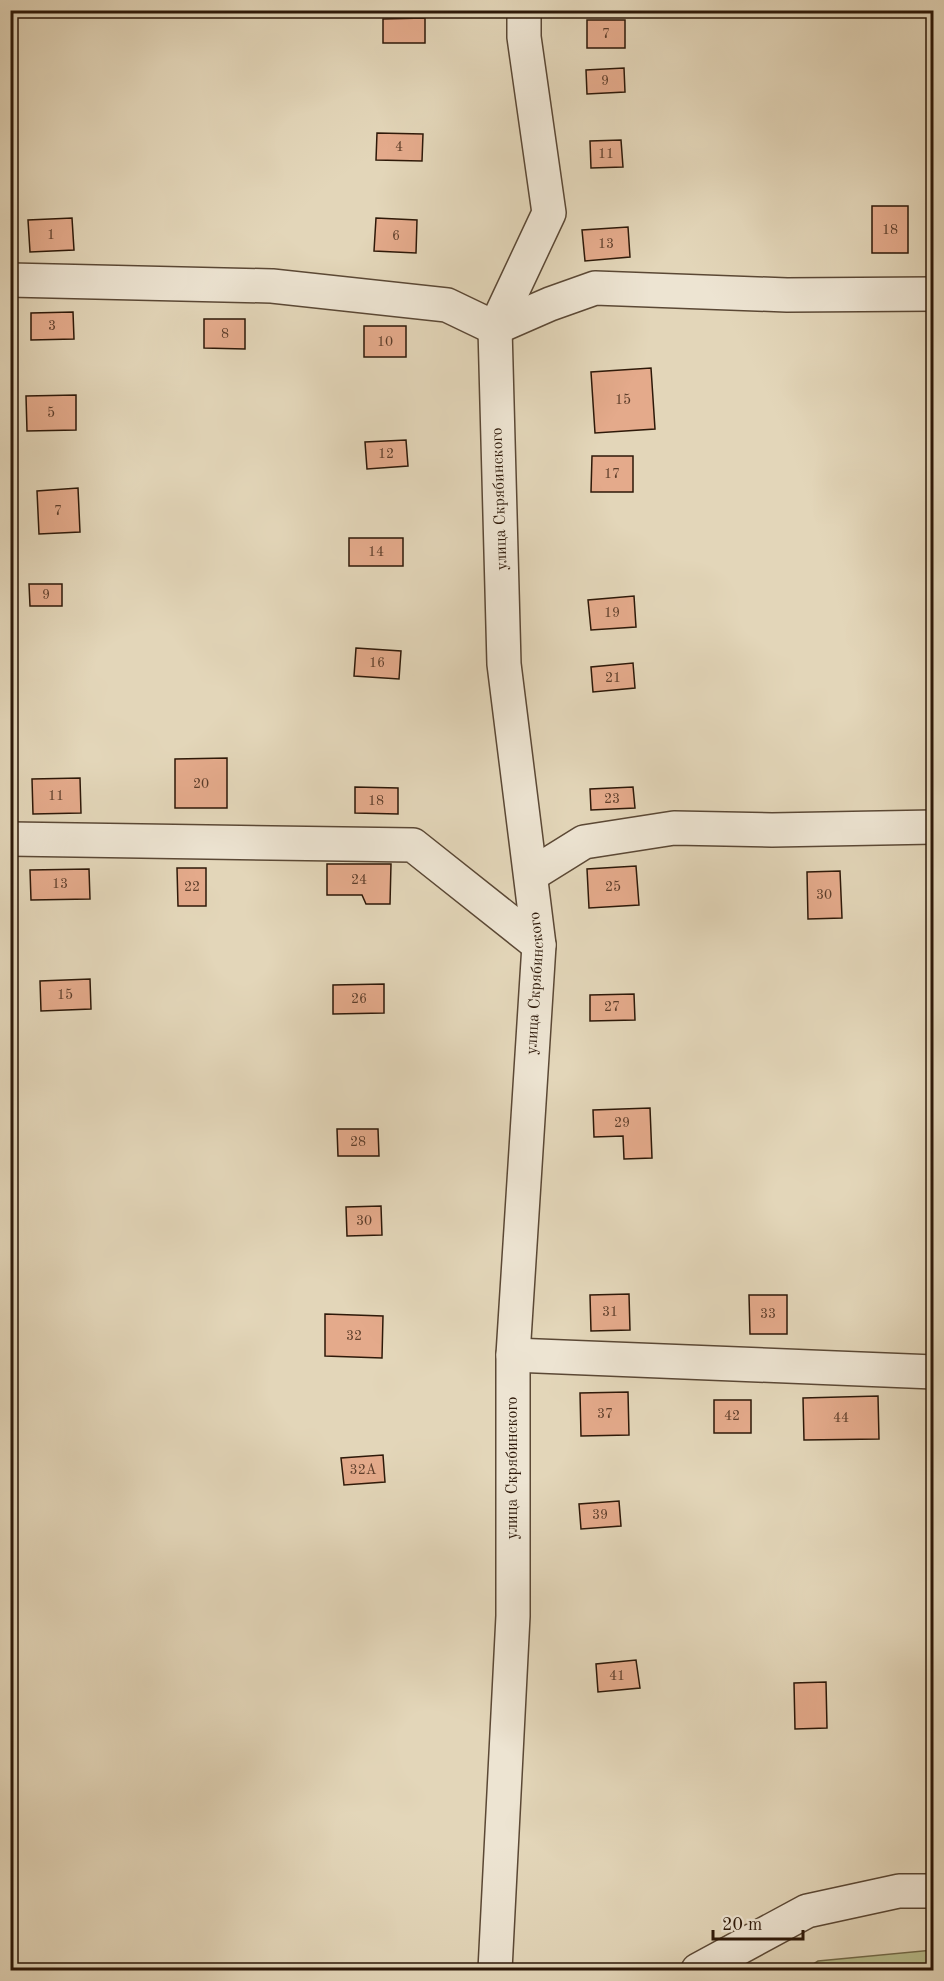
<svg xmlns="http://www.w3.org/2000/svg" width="944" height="1981" font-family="'Old Standard TT',serif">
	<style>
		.green { fill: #b8bd8c; stroke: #736b4a; stroke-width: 1.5 }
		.building { fill: #e4aa8b; stroke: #2e1909; stroke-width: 1.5 }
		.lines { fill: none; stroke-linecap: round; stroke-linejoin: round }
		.minor-casing { stroke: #5b4835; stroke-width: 36 }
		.minor { stroke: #ede4d2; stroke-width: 33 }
		.labels { text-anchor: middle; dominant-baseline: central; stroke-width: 6; stroke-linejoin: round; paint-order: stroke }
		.number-label { font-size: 14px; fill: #5c3d2a }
		.street-label { font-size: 16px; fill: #2e1909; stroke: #ede4d2 }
	</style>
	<rect width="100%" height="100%" fill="#e3d6b9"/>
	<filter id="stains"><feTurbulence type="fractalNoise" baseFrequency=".00333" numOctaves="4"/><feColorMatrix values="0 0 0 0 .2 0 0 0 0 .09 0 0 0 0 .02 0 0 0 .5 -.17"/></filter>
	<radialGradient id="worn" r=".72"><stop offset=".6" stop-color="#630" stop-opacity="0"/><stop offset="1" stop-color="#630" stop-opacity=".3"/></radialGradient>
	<!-- green -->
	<path class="green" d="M933 1950V1970H804L818 1961Z"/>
	<!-- building -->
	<g class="building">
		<path d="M425 18V43H383V19Z"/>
		<rect x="587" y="20" width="38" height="28"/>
		<path d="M624 68 625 92 587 94 586 70Z"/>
		<path d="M377 133 423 134 422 161 376 160Z"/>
		<path d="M621 140 623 167 591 168 590 141Z"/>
		<rect x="872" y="206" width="36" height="47"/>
		<path d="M72 218 74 250 30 252 28 220Z"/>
		<path d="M376 218 417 220 416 253 374 251Z"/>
		<path d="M628 227 630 257 585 261 582 230Z"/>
		<path d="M73 312 74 339 31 340V313Z"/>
		<path d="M204 319H245V349L204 348Z"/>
		<rect x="364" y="326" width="42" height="31"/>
		<path d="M651 368 655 429 595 433 591 372Z"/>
		<path d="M76 395V430L27 431 26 396Z"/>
		<path d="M406 440 408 466 367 469 365 442Z"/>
		<path d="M592 456H633V492H591Z"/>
		<path d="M78 488 80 532 39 534 37 491Z"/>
		<rect x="349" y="538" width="54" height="28"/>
		<path d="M29 584H62V606H30Z"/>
		<path d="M634 596 636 627 591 630 588 600Z"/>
		<path d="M356 648 401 651 399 679 354 676Z"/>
		<path d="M633 663 635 688 593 692 591 667Z"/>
		<path d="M227 758V808H175V759Z"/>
		<path d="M80 778 81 813 33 814 32 779Z"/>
		<path d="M355 787 398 788V814L355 813Z"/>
		<path d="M633 787 635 808 591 810 590 789Z"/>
		<path d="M327 864H391L390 904H366L362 895H327Z"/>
		<path d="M636 866 639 905 589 908 587 869Z"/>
		<path d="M177 868H206V906H178Z"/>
		<path d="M89 869 90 899 31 900 30 870Z"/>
		<path d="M840 871 842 918 808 919 807 872Z"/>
		<path d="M90 979 91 1009 41 1011 40 981Z"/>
		<path d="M384 984V1013L333 1014V985Z"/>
		<path d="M634 994 635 1020 590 1021V995Z"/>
		<path d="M650 1108 652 1158 624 1159 623 1136 594 1137 593 1110Z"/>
		<path d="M337 1129H378L379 1156H338Z"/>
		<path d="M381 1206 382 1235 347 1236 346 1207Z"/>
		<path d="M629 1294 630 1330 591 1331 590 1295Z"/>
		<path d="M749 1295H787V1334H750Z"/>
		<path d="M325 1314 383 1316 382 1358 325 1356Z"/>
		<path d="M628 1392 629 1435 581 1436 580 1393Z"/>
		<path d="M878 1396 879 1439 804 1440 803 1398Z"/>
		<rect x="714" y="1400" width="37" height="33"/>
		<path d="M383 1455 385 1482 344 1485 341 1458Z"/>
		<path d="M619 1501 621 1526 581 1529 579 1504Z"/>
		<path d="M636 1660 640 1688 598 1692 596 1664Z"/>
		<path d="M826 1682 827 1728 795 1729 794 1683Z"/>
	</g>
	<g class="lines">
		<!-- minor casing -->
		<g class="minor-casing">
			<g id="minor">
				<path d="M10 280 272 286 447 305 495 328 550 304 595 288 787 295 934 294"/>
				<path d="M10 839 413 845 539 945"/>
				<path d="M531 875 584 842 674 828 772 830 934 827"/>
				<path d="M513 1355 934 1372"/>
				<path id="s1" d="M495 1970 513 1616V1355L539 945 504 664 495 328 549 213 524 37V10"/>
				<path d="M698 1970 807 1911 899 1891H934"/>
			</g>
		</g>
		<!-- minor -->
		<use href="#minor" class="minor"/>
	</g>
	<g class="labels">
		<!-- number labels -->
		<g class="number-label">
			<text x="606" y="34">7</text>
			<text x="605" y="81">9</text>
			<text x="399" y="147">4</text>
			<text x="606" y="154">11</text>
			<text x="890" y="230">18</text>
			<text x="51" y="235">1</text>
			<text x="396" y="236">6</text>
			<text x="606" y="244">13</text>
			<text x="52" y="326">3</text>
			<text x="225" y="334">8</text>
			<text x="385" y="342">10</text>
			<text x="623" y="400">15</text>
			<text x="51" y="413">5</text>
			<text x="386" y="454">12</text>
			<text x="612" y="474">17</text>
			<text x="58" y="511">7</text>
			<text x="376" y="552">14</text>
			<text x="46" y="595">9</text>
			<text x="612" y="613">19</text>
			<text x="377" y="663">16</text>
			<text x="613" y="678">21</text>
			<text x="201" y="784">20</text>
			<text x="56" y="796">11</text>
			<text x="612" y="799">23</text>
			<text x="376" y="801">18</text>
			<text x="359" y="880">24</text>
			<text x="60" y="884">13</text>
			<text x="192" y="887">22</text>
			<text x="613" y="887">25</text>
			<text x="824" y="895">30</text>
			<text x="65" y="995">15</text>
			<text x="359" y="999">26</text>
			<text x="612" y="1007">27</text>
			<text x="622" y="1123">29</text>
			<text x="358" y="1142">28</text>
			<text x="364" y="1221">30</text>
			<text x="610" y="1312">31</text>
			<text x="768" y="1314">33</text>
			<text x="354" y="1336">32</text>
			<text x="605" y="1414">37</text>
			<text x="732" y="1416">42</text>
			<text x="841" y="1418">44</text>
			<text x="363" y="1470">32А</text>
			<text x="600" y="1515">39</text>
			<text x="617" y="1676">41</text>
		</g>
		<!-- street labels -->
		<g class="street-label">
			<text transform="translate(500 499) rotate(-92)">улица Скрябинского</text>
			<text stroke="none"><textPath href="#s1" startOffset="988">улица Скрябинского</textPath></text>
			<text transform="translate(513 1468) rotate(-90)">улица Скрябинского</text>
		</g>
	</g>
	<!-- margin -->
	<rect width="944" height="1981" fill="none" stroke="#e3d6b9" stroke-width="36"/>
	<rect x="12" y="12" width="920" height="1957" fill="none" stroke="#2e1909" stroke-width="3"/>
	<rect x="18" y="18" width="908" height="1945" fill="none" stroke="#2e1909" stroke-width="1.5"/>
	<!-- scale -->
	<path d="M713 1930v9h90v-9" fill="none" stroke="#2e1909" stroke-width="3"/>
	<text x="722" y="1930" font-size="18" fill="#2e1909" stroke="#ede4d2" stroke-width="4.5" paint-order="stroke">20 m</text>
	<rect width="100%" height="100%" filter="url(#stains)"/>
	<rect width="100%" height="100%" fill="url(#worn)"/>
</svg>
